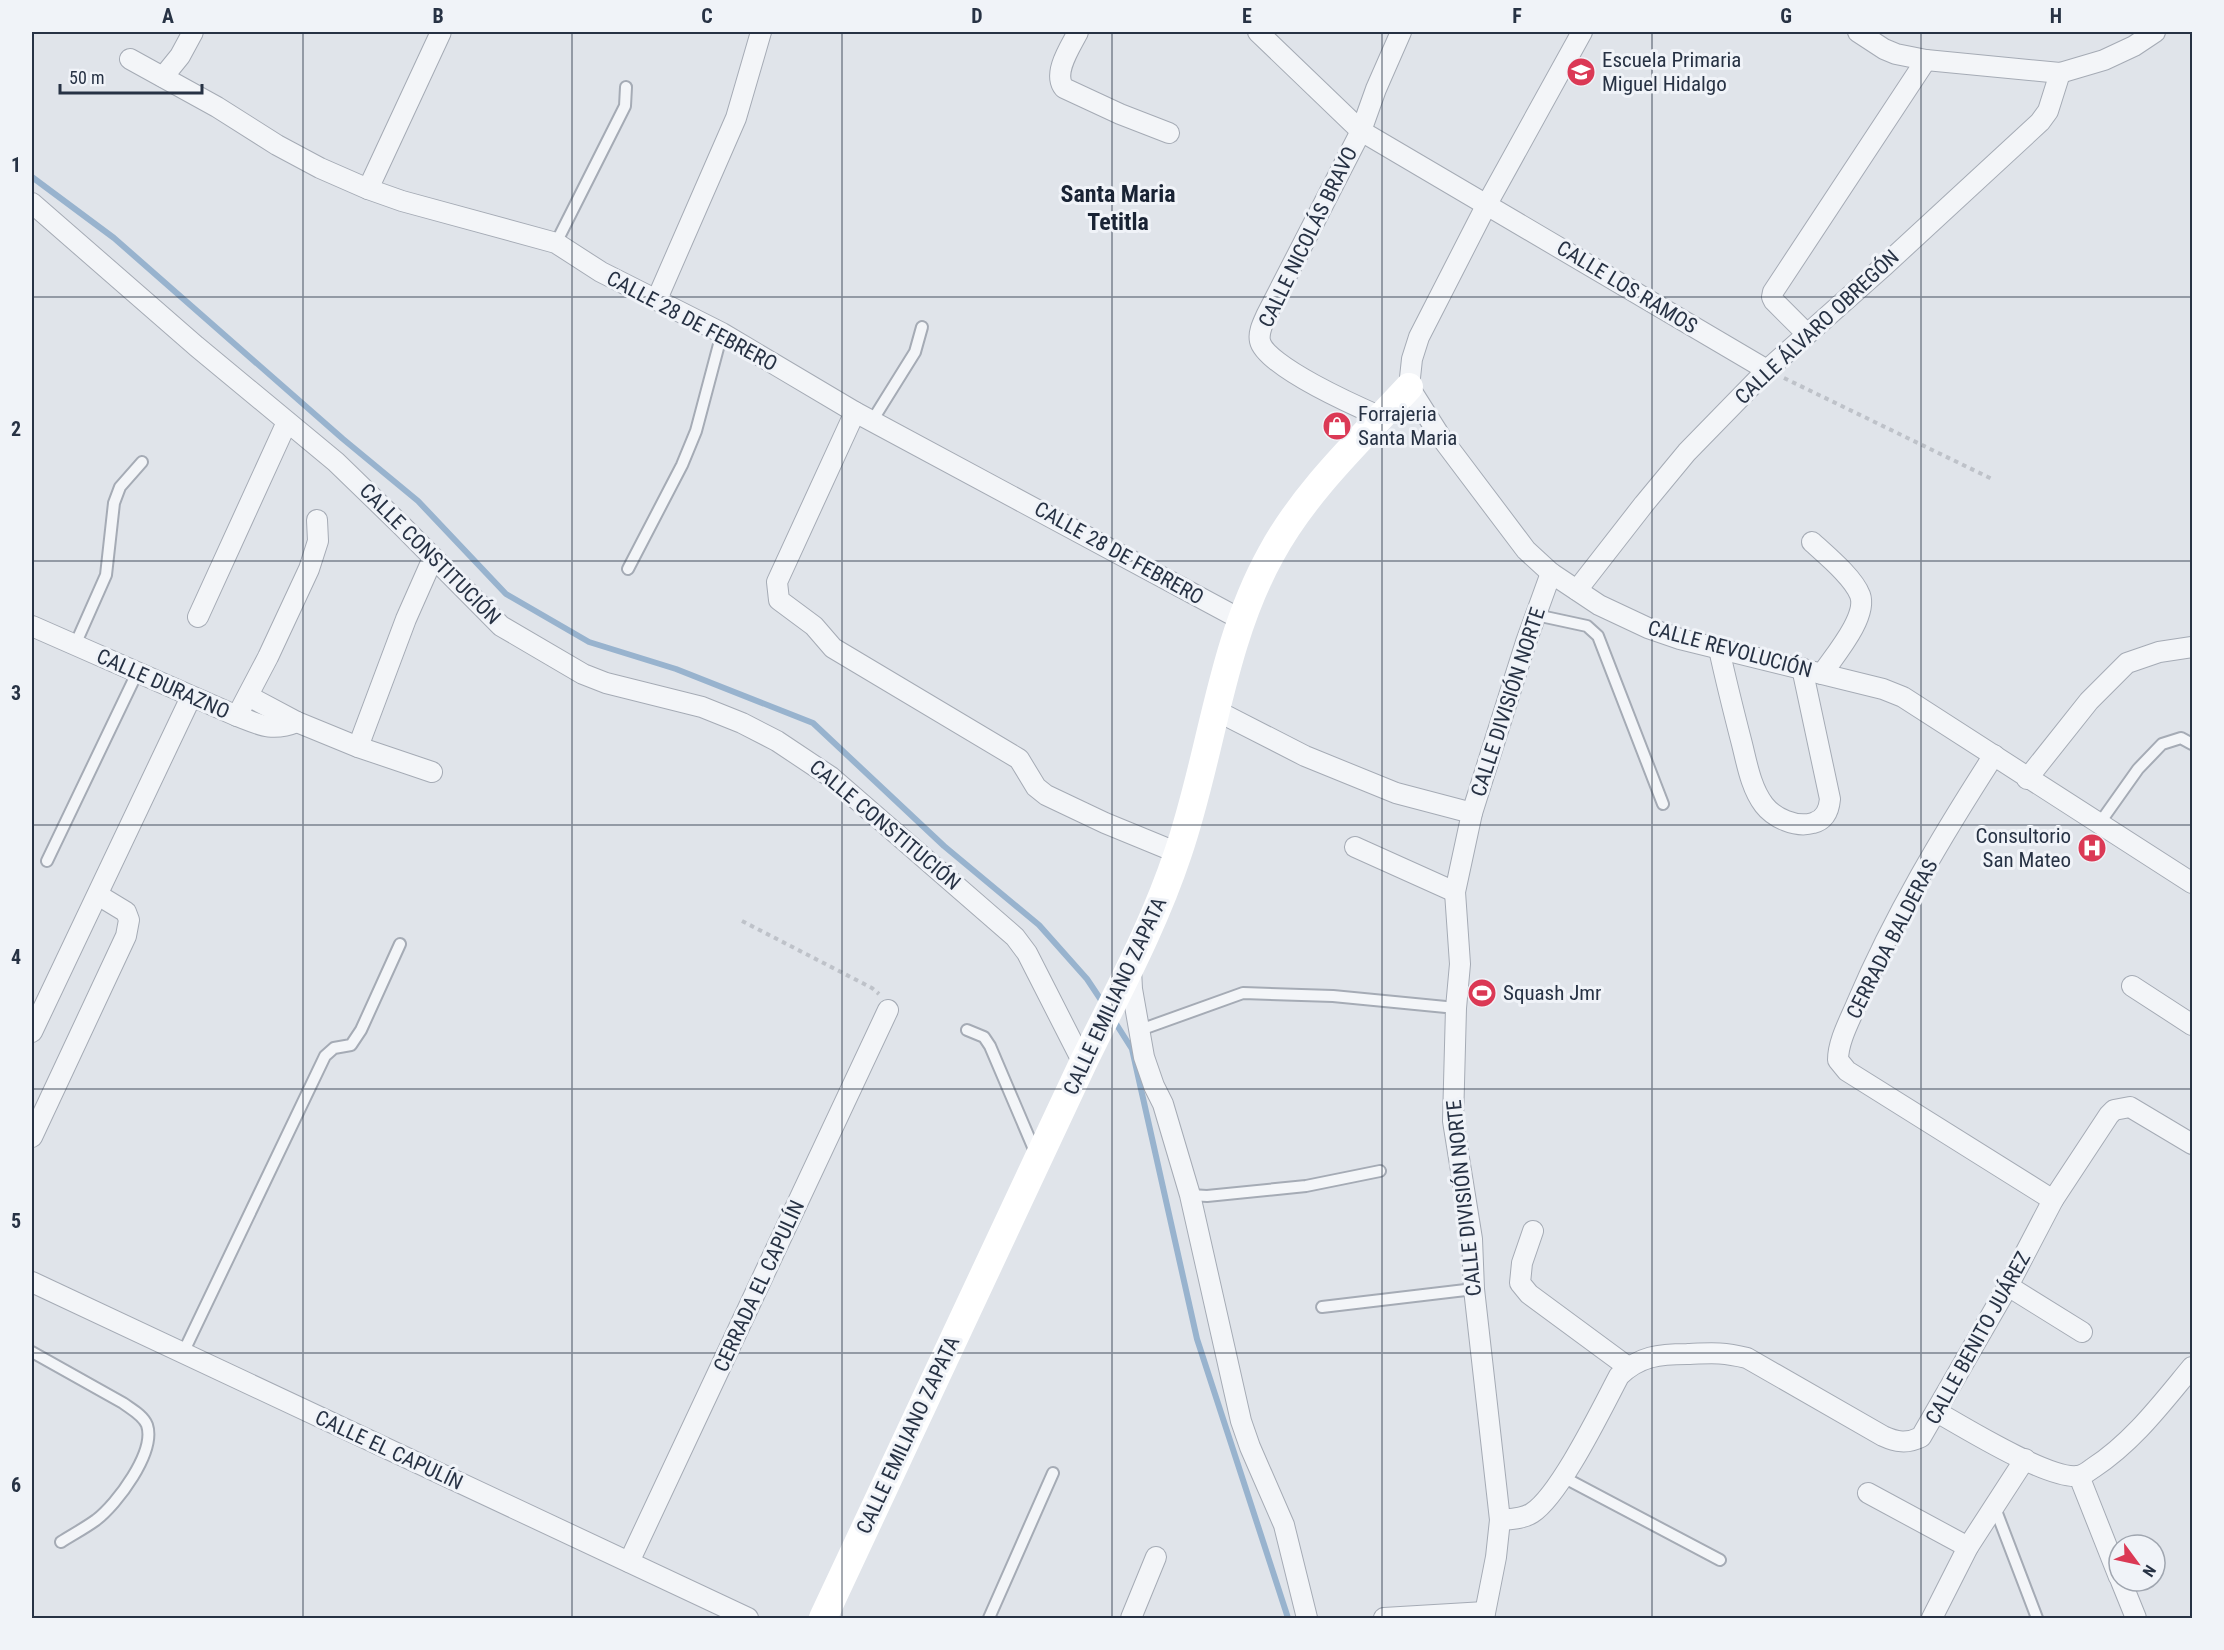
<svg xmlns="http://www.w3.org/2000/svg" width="2224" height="1650" font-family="'Roboto Condensed',sans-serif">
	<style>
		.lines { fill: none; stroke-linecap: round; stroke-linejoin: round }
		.stream { stroke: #98b3ce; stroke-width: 6 }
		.lane-casing { stroke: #a5abb5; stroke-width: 14 }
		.street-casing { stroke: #a5abb5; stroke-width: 22 }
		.path { stroke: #bec2c9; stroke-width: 4; stroke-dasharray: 4.5 4.5; stroke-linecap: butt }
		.lane { stroke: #f3f5f8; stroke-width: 10 }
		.street { stroke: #f3f5f8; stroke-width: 20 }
		.secondary { stroke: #fff; stroke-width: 28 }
		.grid { fill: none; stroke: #273244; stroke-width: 1.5; stroke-opacity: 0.55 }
		.labels { text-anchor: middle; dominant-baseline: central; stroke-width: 6; stroke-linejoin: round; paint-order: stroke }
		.poi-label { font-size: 21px; fill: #273244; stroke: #f0f3f8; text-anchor: start }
		.street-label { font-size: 21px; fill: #273244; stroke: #f0f3f8 }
		.quarter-label { font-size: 24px; font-weight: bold; fill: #192334; stroke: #f0f3f8 }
		.neatline { fill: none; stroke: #273244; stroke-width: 2 }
		.grid-label { font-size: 20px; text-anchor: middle; font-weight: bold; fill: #273244 }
	</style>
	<rect width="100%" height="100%" fill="#e0e4ea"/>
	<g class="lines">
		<!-- stream -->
		<g class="stream">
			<path d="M32 177 114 238 343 439 418 501 506 594 589 642 676 669 813 723 944 846 1039 925 1087 979 1103 1003"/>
			<path d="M1113 1019 1132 1049 1197 1339 1288 1618"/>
		</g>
		<!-- lane casing -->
		<g class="lane-casing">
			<g id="lane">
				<path d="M556 243 625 106 626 87"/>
				<path d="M872 421 915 352 922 327"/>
				<path d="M628 569 682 465 696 431 722 333"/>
				<path d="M1536 615 1587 626 1598 636 1663 804"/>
				<path d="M75 645 106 575 114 503 120 487 142 462"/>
				<path d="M2099 824 2138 769 2162 744 2181 738 2192 744"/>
				<path d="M47 861 137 673"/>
				<path d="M967 1030 984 1037 990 1046 1036 1154"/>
				<path d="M1140 1030 1243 993 1333 996 1456 1008"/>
				<path d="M1190 1195 1207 1196 1306 1186 1380 1171"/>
				<path d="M1322 1307 1474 1289"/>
				<path d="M32 1352 123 1403C131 1409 143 1415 147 1425 156 1452 117 1504 96 1520 85 1528 72 1535 61 1542"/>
				<path d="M183 1353 325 1056 334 1048 351 1045 361 1030 400 944"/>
				<path d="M1563 1477 1720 1560"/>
				<path d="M1995 1508 2037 1618"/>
				<path d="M989 1618 1053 1473"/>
			</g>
		</g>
		<!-- street casing -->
		<g class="street-casing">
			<g id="street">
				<path d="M1078 32C1071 46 1052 73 1064 88L1120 114 1169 133"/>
				<path d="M1258 32 1361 131 1767 370"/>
				<path d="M1582 32 1487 204 1419 337 1412 359 1409 387 1440 436 1526 550 1551 573 1599 605 1648 628 1680 639 1883 689 1903 697 2192 883"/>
				<path d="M1858 32 1884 49 1896 54 1926 60 2060 73 2104 60 2134 46 2155 32"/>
				<path d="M130 59 217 107 277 145 320 168 368 189 402 201 556 243 601 272 722 333 855 412 1240 619"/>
				<path d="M163 77 180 56 193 32"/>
				<path d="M368 189 441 32"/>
				<path d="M32 203 196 346 336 462 402 526 501 626 583 674 606 683 702 707 742 723 777 741 831 777 1015 937 1027 953 1083 1063"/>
				<path d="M657 299 736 118 761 32"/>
				<path d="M1806 333 1774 301 1772 297 1773 292 1926 60"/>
				<path d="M855 412 777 582 779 600 814 626 833 648 1019 759 1036 787 1046 795 1105 823 1178 853"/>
				<path d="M1381 417C1358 407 1265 366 1260 341 1258 332 1263 323 1267 314L1361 131 1376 89 1401 32"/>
				<path d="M1812 542C1826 555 1853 577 1860 595 1868 617 1834 656 1822 674"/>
				<path d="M1577 590 1644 504 1687 452 1767 370 1884 266 2040 122 2048 111 2060 73"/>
				<path d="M198 617 287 422"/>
				<path d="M32 626 237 716C260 725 272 732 297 722"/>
				<path d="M1719 649C1726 681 1734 713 1742 744 1747 764 1751 788 1764 805 1774 818 1796 828 1813 823 1825 820 1829 810 1830 799L1802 668"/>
				<path d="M248 696 297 722 358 747 432 772"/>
				<path d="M1217 711 1305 756 1396 793 1472 813"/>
				<path d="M237 716 268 657 309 569 318 541 317 520"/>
				<path d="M358 747 406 619 433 558"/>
				<path d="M1994 755C1943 834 1894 916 1857 1003 1850 1020 1838 1041 1838 1060L1847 1071 2053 1200"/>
				<path d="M2027 779 2089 701 2127 663 2159 652 2192 647"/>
				<path d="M1355 847 1455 892"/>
				<path d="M1131 969 1132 989 1144 1057 1154 1086 1163 1104 1190 1195 1241 1421 1250 1447 1284 1525 1307 1618"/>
				<path d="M2132 986 2192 1025"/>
				<path d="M32 1032 191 697"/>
				<path d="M32 1137 126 936 129 920 126 912 98 895"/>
				<path d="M1533 1231 1522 1263 1520 1283 1529 1294 1628 1367"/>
				<path d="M32 1282 748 1618"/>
				<path d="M2008 1286 2082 1332"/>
				<path d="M1937 1412C1965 1428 2048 1479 2077 1476 2083 1476 2089 1471 2093 1468 2133 1442 2162 1403 2192 1367"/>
				<path d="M2079 1476 2119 1577"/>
				<path d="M1868 1493 1968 1547"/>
				<path d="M1500 1520C1510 1519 1523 1519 1532 1513 1560 1495 1602 1408 1619 1376 1639 1356 1660 1354 1687 1354 1713 1353 1722 1352 1747 1358L1883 1436C1896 1442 1907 1444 1921 1437L2008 1286 2053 1200 2109 1115 2114 1110 2130 1107 2192 1144"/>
				<path d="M629 1562 888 1010"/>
				<path d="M2121 1581 2136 1618"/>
				<path d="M1131 1618 1156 1557"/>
				<path d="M1384 1618 1485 1612"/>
				<path d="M1484 1618 1496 1557 1500 1520 1474 1289 1472 1239 1453 1121 1456 1008 1460 964 1455 892 1472 813 1526 642 1551 573"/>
				<path d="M1932 1618 1968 1547 2025 1459"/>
			</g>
		</g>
		<!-- path -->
		<g class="path">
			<path d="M1784 378 1992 479"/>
			<path d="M742 921 872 988 879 994"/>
		</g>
		<!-- lane -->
		<use href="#lane" class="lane"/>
		<!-- street -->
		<use href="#street" class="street"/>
		<!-- secondary -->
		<path class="secondary" d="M823 1618 1083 1063C1117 993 1153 928 1178 853 1212 754 1220 646 1271 554 1305 491 1361 439 1409 387"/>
	</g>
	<!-- grid -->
	<path class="grid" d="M303 32V1618M572 32V1618M842 32V1618M1112 32V1618M1382 32V1618M1652 32V1618M1921 32V1618M32 297H2192M32 561H2192M32 825H2192M32 1089H2192M32 1353H2192"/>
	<!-- icons -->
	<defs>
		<g id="school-disc" transform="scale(1.5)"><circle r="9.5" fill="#db3955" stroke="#f0f3f8"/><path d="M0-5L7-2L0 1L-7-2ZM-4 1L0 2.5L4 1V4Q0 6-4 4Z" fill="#fff"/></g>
		<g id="shop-disc" transform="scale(1.5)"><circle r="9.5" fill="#db3955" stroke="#f0f3f8"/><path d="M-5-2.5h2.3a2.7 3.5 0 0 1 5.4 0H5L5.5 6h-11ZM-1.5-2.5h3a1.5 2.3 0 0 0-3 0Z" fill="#fff"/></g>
		<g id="hospital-disc" transform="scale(1.5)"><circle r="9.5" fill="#db3955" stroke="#f0f3f8"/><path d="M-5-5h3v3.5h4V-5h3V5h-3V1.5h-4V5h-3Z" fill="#fff"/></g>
		<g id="stadium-disc" transform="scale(1.5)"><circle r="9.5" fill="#db3955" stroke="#f0f3f8"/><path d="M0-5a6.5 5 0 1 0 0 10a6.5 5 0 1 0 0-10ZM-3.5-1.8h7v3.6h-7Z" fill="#fff"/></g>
	</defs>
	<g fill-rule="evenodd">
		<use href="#school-disc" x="1581" y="72"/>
		<use href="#shop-disc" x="1337" y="426"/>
		<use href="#hospital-disc" x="2092" y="848"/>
		<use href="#stadium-disc" x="1482" y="993"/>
	</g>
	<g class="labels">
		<!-- poi labels -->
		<g class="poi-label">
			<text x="1602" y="60">Escuela Primaria<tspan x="1602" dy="24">Miguel Hidalgo</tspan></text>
			<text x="1358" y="414">Forrajeria<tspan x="1358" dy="24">Santa Maria</tspan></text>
			<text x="2071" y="836" text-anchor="end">Consultorio<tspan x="2071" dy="24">San Mateo</tspan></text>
			<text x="1503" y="993">Squash Jmr</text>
		</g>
		<!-- street labels -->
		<g class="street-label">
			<text transform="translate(1308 237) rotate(-64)">CALLE NICOLÁS BRAVO</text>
			<text transform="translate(1627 287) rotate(31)">CALLE LOS RAMOS</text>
			<text transform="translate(692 321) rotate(28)">CALLE 28 DE FEBRERO</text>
			<text transform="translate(1817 327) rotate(-43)">CALLE ÁLVARO OBREGÓN</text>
			<text transform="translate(1119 553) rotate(29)">CALLE 28 DE FEBRERO</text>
			<text transform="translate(430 554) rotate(45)">CALLE CONSTITUCIÓN</text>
			<text transform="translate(1730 649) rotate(15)">CALLE REVOLUCIÓN</text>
			<text transform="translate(163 684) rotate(24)">CALLE DURAZNO</text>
			<text transform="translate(1508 702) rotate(-72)">CALLE DIVISIÓN NORTE</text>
			<text transform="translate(885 825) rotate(40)">CALLE CONSTITUCIÓN</text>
			<text transform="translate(1892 939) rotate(-63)">CERRADA BALDERAS</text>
			<text transform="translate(1115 996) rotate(-65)">CALLE EMILIANO ZAPATA</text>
			<text transform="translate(1464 1198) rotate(-96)">CALLE DIVISIÓN NORTE</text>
			<text transform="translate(759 1286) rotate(-65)">CERRADA EL CAPULÍN</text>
			<text transform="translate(1978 1338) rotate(-61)">CALLE BENITO JUÁREZ</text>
			<text transform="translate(908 1435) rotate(-65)">CALLE EMILIANO ZAPATA</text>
			<text transform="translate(389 1450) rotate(25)">CALLE EL CAPULÍN</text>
		</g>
		<!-- quarter labels -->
		<g class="quarter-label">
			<text x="1118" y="194">Santa Maria<tspan x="1118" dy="28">Tetitla</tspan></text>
		</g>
	</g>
	<!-- border -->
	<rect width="2224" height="1650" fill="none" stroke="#f0f3f8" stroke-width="66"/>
	<!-- north arrow -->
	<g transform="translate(2137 1563) rotate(123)"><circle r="28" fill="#f0f3f8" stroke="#a0a6b0" stroke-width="1.5"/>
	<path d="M0-4.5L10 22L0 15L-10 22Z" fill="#db3955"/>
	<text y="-9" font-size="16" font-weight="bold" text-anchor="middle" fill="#273244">N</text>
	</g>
	<!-- scale -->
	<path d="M60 84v9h142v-9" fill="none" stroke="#273244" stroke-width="3"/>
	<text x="69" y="84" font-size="18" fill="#273244" stroke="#f0f3f8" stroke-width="4.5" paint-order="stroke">50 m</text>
	<rect x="33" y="33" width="2158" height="1584" class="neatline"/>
	<g class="grid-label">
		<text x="168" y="23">A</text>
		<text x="438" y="23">B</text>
		<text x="707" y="23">C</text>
		<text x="977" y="23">D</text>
		<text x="1247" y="23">E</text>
		<text x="1517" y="23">F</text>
		<text x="1786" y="23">G</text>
		<text x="2056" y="23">H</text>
		<text x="16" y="172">1</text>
		<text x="16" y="436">2</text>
		<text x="16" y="700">3</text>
		<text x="16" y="964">4</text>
		<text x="16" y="1228">5</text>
		<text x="16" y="1492">6</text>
	</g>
</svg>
